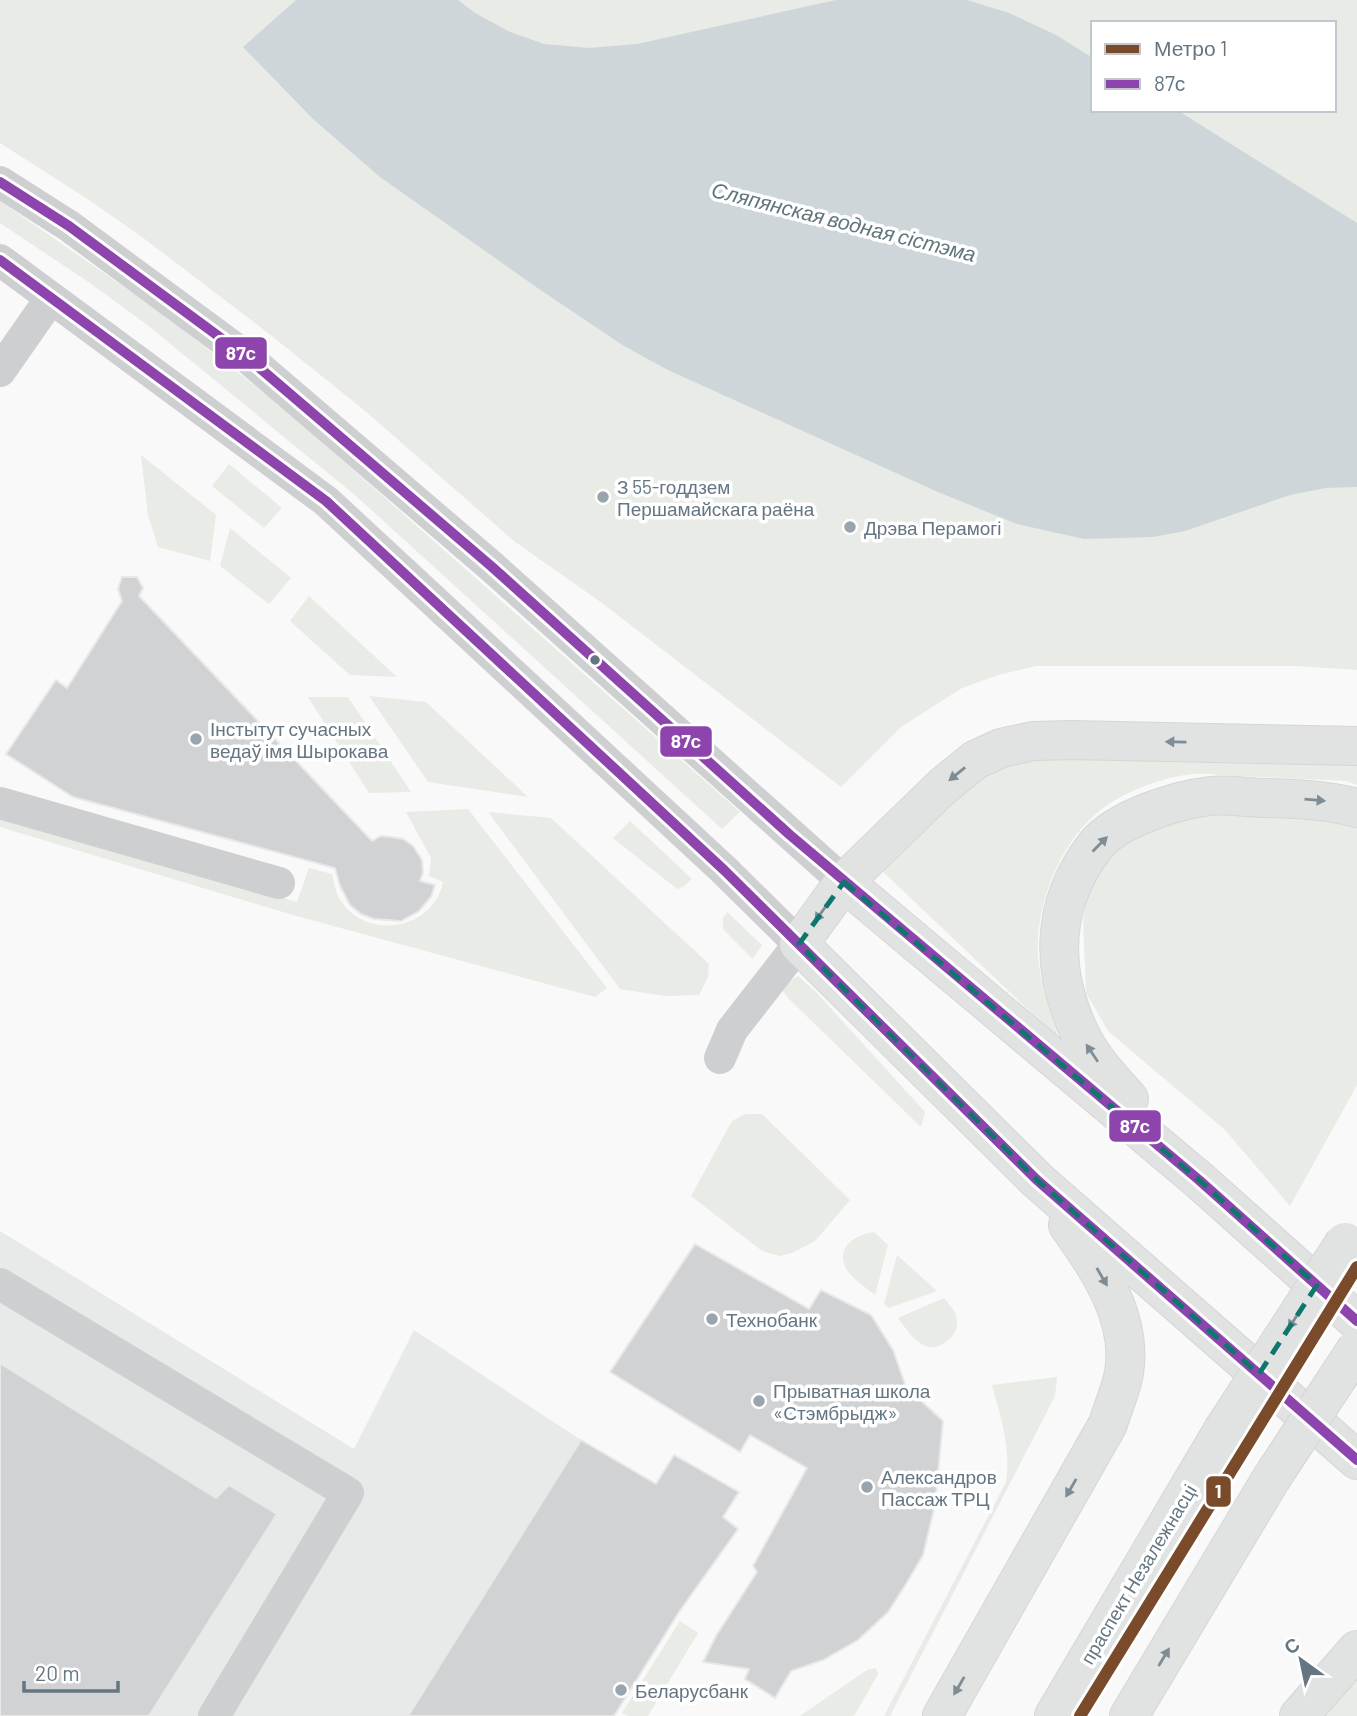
<svg xmlns="http://www.w3.org/2000/svg" width="1357" height="1716" font-family="Barlow,sans-serif">
	<style>
		.built { fill: #e8e9e9 }
		.green { fill: #e8ebe6; fill-rule: evenodd }
		.water { fill: #ced6d9 }
		.building { fill: #d0d2d3; stroke: #e8e8e8; stroke-width: 2 }
		.lines { fill: none; stroke-linecap: round; stroke-linejoin: round }
		.major-casing { stroke: #d5d6d7; stroke-width: 40 }
		.minor { stroke: #cecfd0; stroke-width: 32 }
		.major { stroke: #e1e2e2; stroke-width: 38 }
		.major-bridge-casing { stroke: #d5d6d7; stroke-width: 40; stroke-linecap: butt }
		.major-bridge { stroke: #e1e2e2; stroke-width: 38 }
		.bus-1-casing { stroke: #fff; stroke-width: 16 }
		.bus-1 { stroke: #8e44ad; stroke-width: 10 }
		.metro-1-casing { stroke: #fff; stroke-width: 18 }
		.metro-1 { stroke: #7a4b2a; stroke-width: 12 }
		.oneway { fill: #7e8c96 }
		.marked { fill: none; stroke: #0f766e; stroke-width: 5; stroke-dasharray: 14 9; stroke-linejoin: round }
		.poi-dot { fill: #99a4ac; stroke: #fff; stroke-width: 2.5 }
		.bus-dot { fill: #657683; stroke: #fff; stroke-width: 2.5 }
		.labels { text-anchor: middle; dominant-baseline: central; stroke-width: 7; stroke-linejoin: round; paint-order: stroke }
		.poi-label { font-size: 19px; fill: #657683; stroke: #fff; text-anchor: start }
		.street-label { font-size: 19px; fill: #657683; stroke: #fff }
		.water-label { font-size: 21px; font-style: italic; fill: #60757c; stroke: #fff }
		.line-badge { stroke: #fff; stroke-width: 2.5 }
		.badge-label { font-size: 19px; text-anchor: middle; font-weight: bold; fill: #fff }
	</style>
	<rect width="100%" height="100%" fill="#f9f9f9"/>
	<!-- built -->
	<path class="built" d="M0 1231 354 1449 414 1330 581 1440 408 1716H0Z"/>
	<!-- green -->
	<g class="green">
		<path d="M0 0H1357V670L1296 666H1036L998 675 962 688 901 727 841 787 602 603 514 541 364 410 268 333 142 237 89 200 0 143ZM1093 23H1334V110H1093Z"/>
		<path d="M0 201 153 307 280 405 740 812 722 829 356 496 146 324 90 283 0 223Z"/>
		<path d="M141 455 216 515 210 561 158 547 148 515Z"/>
		<path d="M229 464 282 508 264 528 212 486Z"/>
		<path d="M230 528 291 578 269 604 220 566Z"/>
		<path d="M309 596 397 677 350 675 290 621Z"/>
		<path d="M369 696 426 702 528 797 428 782Z"/>
		<path d="M308 697H348L411 792 369 793Z"/>
		<path d="M998 758 1357 759V785L1347 781C1311 779 1276 778 1241 776 1225 776 1208 773 1193 774 1161 777 1120 793 1096 814 1058 846 1035 908 1038 957 1041 986 1049 1012 1059 1039L878 867Z"/>
		<path d="M468 809 607 988 595 997 293 915 0 827V814L297 902 309 868 332 874C334 881 335 890 338 896 362 942 433 932 443 882L429 876 431 858 406 812Z"/>
		<path d="M488 812 551 818 709 964 708 977 699 995 665 996 620 989Z"/>
		<path d="M1203 812 1337 821 1357 826V1085L1290 1206 1225 1130 1108 1031 1086 993 1083 920 1089 889 1105 858 1121 843Z"/>
		<path d="M630 821 692 879 683 887 677 889 613 838Z"/>
		<path d="M727 912 762 945 753 959 723 929V918Z"/>
		<path d="M798 976 816 992 925 1112 921 1127 788 998 783 991V985Z"/>
		<path d="M745 1114H762L850 1200 815 1241 794 1252 780 1256 762 1251 691 1196 732 1121Z"/>
		<path d="M874 1232 888 1245 875 1295C866 1288 856 1281 849 1273 833 1251 852 1235 874 1232Z"/>
		<path d="M897 1255 937 1291 889 1308 884 1304Z"/>
		<path d="M944 1298C950 1305 957 1313 957 1322 958 1336 939 1352 926 1346 913 1341 906 1328 898 1318Z"/>
		<path d="M1057 1377 1055 1396 890 1716H884L1006 1482C1011 1447 1001 1419 992 1385Z"/>
		<path d="M680 1621 698 1633 648 1716H628L622 1713Z"/>
		<path d="M876 1668 878 1674 854 1716H800L867 1670Z"/>
		<path d="M1357 1676V1716H1320Z"/>
	</g>
	<!-- water -->
	<path class="water" d="M296 0H458L475 13 510 32 544 44 589 48 637 44 836 0H967L1009 13 1056 35 1093 58V110H1177L1357 223V487L1326 488 1290 495 1185 531 1153 537 1084 539 1017 524 938 492 668 370 624 346 539 289 380 177 313 119 243 47Z"/>
	<!-- building -->
	<g class="building">
		<path d="M122 577H137L143 588 139 596 372 841 381 836 391 837 403 839 413 846 422 860 423 873 420 881 435 885 431 897 419 911 401 921 374 919 361 914 350 905 340 886 335 868 73 797 6 754 56 680 67 688 122 601 118 589Z"/>
		<path d="M695 1244 809 1309 821 1290 871 1315 893 1350 906 1387 943 1421 935 1505 923 1555 906 1584 888 1612 858 1640 823 1660 791 1671 775 1698 745 1679 749 1669 703 1662 716 1636 757 1572 753 1566 807 1468 750 1435 740 1452 610 1372Z"/>
		<path d="M0 1363 216 1498 229 1485 277 1514 149 1716H0Z"/>
		<path d="M581 1440 656 1484 674 1455 739 1492 723 1517 738 1529 679 1612 614 1716H408Z"/>
	</g>
	<g class="lines">
		<!-- major casing -->
		<g class="major-casing">
			<g id="major">
				<path d="M1357 746 1071 740 1033 741 1001 748 975 760 943 786 844 882 799 944 1037 1180 1357 1460"/>
				<path d="M844 882 1199 1180 1357 1321"/>
				<path d="M1129 1099C1112 1080 1092 1059 1081 1036 1050 971 1050 905 1095 846 1116 819 1176 800 1210 796 1228 794 1249 798 1268 798 1298 799 1328 800 1357 808"/>
				<path d="M942 1716 1108 1424C1113 1407 1121 1390 1124 1373 1133 1317 1098 1268 1068 1225"/>
				<path d="M1054 1716 1223 1430"/>
				<path d="M1129 1716 1271 1479"/>
				<path d="M1299 1716 1357 1650"/>
			</g>
		</g>
		<!-- minor -->
		<g class="minor">
			<path d="M0 182 69 226 248 358 491 566 844 882"/>
			<path d="M0 260 326 501 724 870 799 944 732 1030 720 1058"/>
			<path d="M0 371 51 298"/>
			<path d="M0 803 279 883"/>
			<path d="M0 1284 348 1493 214 1716"/>
		</g>
		<!-- major -->
		<use href="#major" class="major"/>
		<!-- major-bridge casing -->
		<g class="major-bridge-casing">
			<g id="major-bridge">
				<path d="M1223 1430 1345 1242"/>
				<path d="M1271 1479 1357 1348"/>
			</g>
		</g>
		<!-- major-bridge -->
		<use href="#major-bridge" class="major-bridge"/>
		<!-- bus-1 casing -->
		<g class="bus-1-casing">
			<g id="bus-1">
				<path d="M0 182 69 226 248 358 491 566 790 835 1199 1180 1357 1321"/>
				<path d="M0 260 326 501 724 870 1037 1180 1357 1460"/>
			</g>
		</g>
		<!-- bus-1 -->
		<use href="#bus-1" class="bus-1"/>
		<!-- metro-1 casing -->
		<g class="metro-1-casing">
			<path id="metro-1" d="M1080 1716 1357 1267"/>
		</g>
		<!-- metro-1 -->
		<use href="#metro-1" class="metro-1"/>
	</g>
	<!-- one-way arrows -->
	<defs><path id="oneway-solid" d="M-6-.8H1V-3.2L6.5 0L1 3.2V.8H-6Z" transform="scale(1.75)"/></defs>
	<g class="oneway">
		<use href="#oneway-solid" transform="translate(1176 742) rotate(-179)"/>
		<use href="#oneway-solid" transform="translate(957 774) rotate(141)"/>
		<use href="#oneway-solid" transform="translate(1315 800) rotate(5)"/>
		<use href="#oneway-solid" transform="translate(1100 844) rotate(-45)"/>
		<use href="#oneway-solid" transform="translate(821 913) rotate(126)"/>
		<use href="#oneway-solid" transform="translate(1092 1053) rotate(-124)"/>
		<use href="#oneway-solid" transform="translate(1102 1277) rotate(60)"/>
		<use href="#oneway-solid" transform="translate(1294 1320) rotate(123)"/>
		<use href="#oneway-solid" transform="translate(1071 1488) rotate(120)"/>
		<use href="#oneway-solid" transform="translate(1164 1657) rotate(-59)"/>
		<use href="#oneway-solid" transform="translate(959 1686) rotate(120)"/>
	</g>
	<!-- marked area -->
	<path class="marked" d="M844 882 1199 1180 1317 1285 1259 1374 1037 1180 799 944Z"/>
	<!-- markers -->
	<g class="poi-dot">
		<circle cx="603" cy="497" r="7"/>
		<circle cx="850" cy="527" r="7"/>
		<circle cx="196" cy="739" r="7"/>
		<circle cx="712" cy="1319" r="7"/>
		<circle cx="759" cy="1401" r="7"/>
		<circle cx="867" cy="1487" r="7"/>
		<circle cx="621" cy="1690" r="7"/>
	</g>
	<circle class="bus-dot" cx="595" cy="660" r="6"/>
	<g class="labels">
		<!-- poi labels -->
		<g class="poi-label">
			<text x="617" y="486">З 55-годдзем<tspan x="617" dy="22">Першамайскага раёна</tspan></text>
			<text x="864" y="527">Дрэва Перамогі</text>
			<text x="210" y="728">Інстытут сучасных<tspan x="210" dy="22">ведаў імя Шырокава</tspan></text>
			<text x="726" y="1319">Технобанк</text>
			<text x="773" y="1390">Прыватная школа<tspan x="773" dy="22">«Стэмбрыдж»</tspan></text>
			<text x="881" y="1476">Александров<tspan x="881" dy="22">Пассаж ТРЦ</tspan></text>
			<text x="635" y="1690">Беларусбанк</text>
		</g>
		<!-- street labels -->
		<g class="street-label">
			<text transform="translate(1138 1574) rotate(-59)">праспект Незалежнасці</text>
		</g>
		<!-- water labels -->
		<g class="water-label">
			<text transform="translate(844 221) rotate(14)">Сляпянская водная сістэма</text>
		</g>
	</g>
	<g class="line-badge">
		<rect x="214" y="336" width="54" height="34" rx="7" fill="#8e44ad"/>
		<rect x="659" y="725" width="54" height="33" rx="7" fill="#8e44ad"/>
		<rect x="1108" y="1109" width="54" height="34" rx="7" fill="#8e44ad"/>
		<rect x="1205" y="1475" width="27" height="33" rx="7" fill="#7a4b2a"/>
	</g>
	<g class="badge-label">
		<text x="241" y="360">87с</text>
		<text x="686" y="748">87с</text>
		<text x="1135" y="1133">87с</text>
		<text x="1218" y="1498">1</text>
	</g>
	<!-- legend -->
	<rect x="1091" y="21" width="245" height="91" fill="#ffffff" stroke="#c1c8cd" stroke-width="2"/>
	<rect x="1105" y="44" width="35" height="10" fill="#7a4b2a" stroke="#c1c8cd" stroke-width="2"/>
	<text x="1154" y="56" font-size="21" fill="#657683">Метро 1</text>
	<rect x="1105" y="79" width="35" height="10" fill="#8e44ad" stroke="#c1c8cd" stroke-width="2"/>
	<text x="1154" y="91" font-size="21" fill="#657683">87с</text>
	<!-- north arrow -->
	<g transform="translate(1301 1660) rotate(327)" stroke="#ffffff" stroke-width="5" paint-order="stroke">
	<path d="M0-5L12 26L0 18L-12 26Z" fill="#657683"/>
	<text y="-10" font-size="19" font-weight="bold" text-anchor="middle" fill="#657683">С</text>
	</g>
	<!-- scale -->
	<path d="M24 1681v10h94v-10" fill="none" stroke="#657683" stroke-width="3.5"/>
	<text x="35" y="1681" font-size="21" fill="#657683" stroke="#ffffff" stroke-width="5" paint-order="stroke">20 m</text>
</svg>
